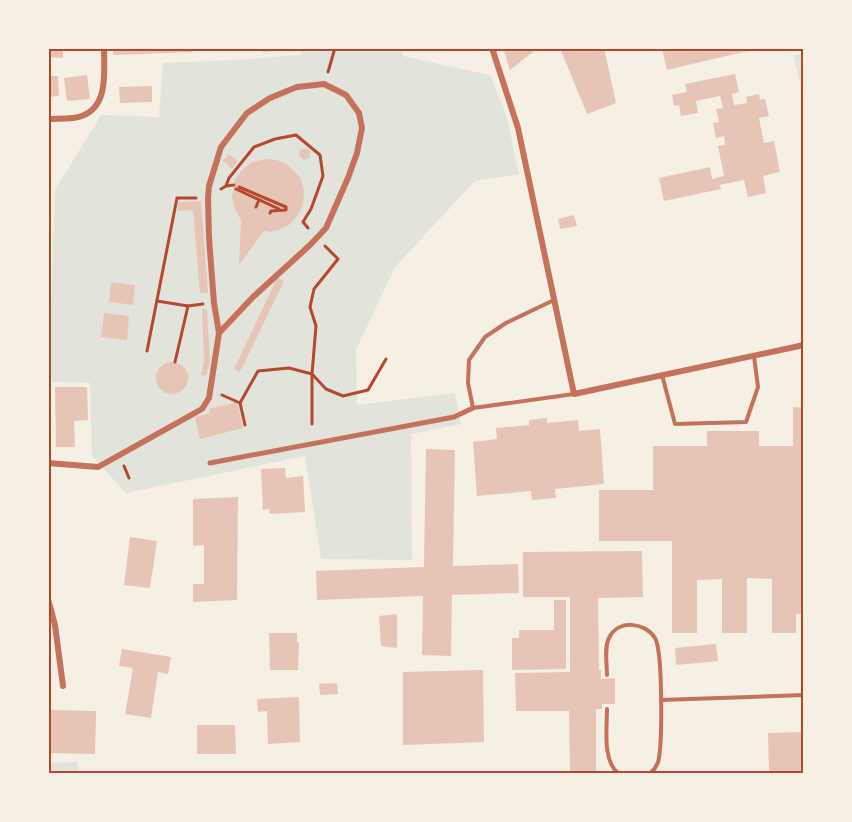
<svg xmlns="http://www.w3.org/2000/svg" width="852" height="822" font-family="Bitter,serif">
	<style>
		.green { fill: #e2e4dc }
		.building { fill: #e6c5b7 }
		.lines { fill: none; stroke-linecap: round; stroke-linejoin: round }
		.path { stroke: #b5482f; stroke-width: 3 }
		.service { stroke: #c5725c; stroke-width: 4 }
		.pedestrian { stroke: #c5725c; stroke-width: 5 }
		.minor { stroke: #c5725c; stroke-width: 6 }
		.neatline { fill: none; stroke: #b5482f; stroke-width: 2 }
	</style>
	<rect width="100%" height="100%" fill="#f6efe4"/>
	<!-- green -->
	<g class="green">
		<path d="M301 48H401L403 56 490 75 507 117 519 174 475 181 395 267 356 350 357 405 455 393 461 424 411 434 412 560 321 559 305 456 126 493 92 456 90 383 48 382 55 190 101 115 159 117 163 63 236 60 301 55Z"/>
		<path d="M804 54V103L794 55Z"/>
		<path d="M78 762 77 774H48V763Z"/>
	</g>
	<!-- building -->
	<g class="building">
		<path d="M48 48H63V58L48 57Z"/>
		<path d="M113 48H192V52L113 55Z"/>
		<path d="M263 48H274V51L263 52Z"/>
		<path d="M503 48H538L510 70Z"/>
		<path d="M560 48H604L616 103 587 114Z"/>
		<path d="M662 48H756V49L667 70Z"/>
		<path d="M735 74 739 92 732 94 734 105 747 103 746 97 759 94 760 100 765 99 769 116 759 118 764 143 774 141 780 172 763 176 766 193 748 197 744 180 720 185 721 189 664 201 659 178 710 167 712 179 724 176 718 146 725 145 724 136 716 138 713 123 719 122 716 109 723 108 720 96 696 101 698 113 681 116 679 105 674 106 672 95 687 92 685 84Z"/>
		<path d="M87 75 90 99 67 101 64 78Z"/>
		<path d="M48 76H58L59 96 48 97Z"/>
		<path d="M152 86V102L120 103 119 87Z"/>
		<path d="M306 148 310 151V157L304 160 299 156 300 150Z"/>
		<path d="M229 154 238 161 232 169 223 161Z"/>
		<path d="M265 159 277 160 288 165 300 177 304 190 303 204 298 215 289 225 278 230 270 232 264 231 239 265 241 220 235 209 232 197 235 179 243 169 252 162Z"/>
		<path d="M201 201 208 293H200L193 210 178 211V202Z"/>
		<path d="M574 215 577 226 560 229 558 219Z"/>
		<path d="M277 278 284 281 240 372 234 369Z"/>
		<path d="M111 282 135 285 133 305 109 302Z"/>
		<path d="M202 309H207L210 362 206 376 201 375 204 361Z"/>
		<path d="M104 313 129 316 127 340 101 337Z"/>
		<circle cx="172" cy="378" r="16"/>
		<path d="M55 387H87L88 420 74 421 75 447H56Z"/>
		<path d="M237 402 243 428 200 439 195 417 210 413 209 409Z"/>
		<path d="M793 407 804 408V614H796V633H772V579L747 578V633H722V579L697 580V633H672V541H599V490H653V446H707V431H759V446H793Z"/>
		<path d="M547 418V423L578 420 579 431 600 429 604 484 555 489 556 498 532 500 531 491 477 496 473 442 497 439 496 428 529 425V420Z"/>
		<path d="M426 449 455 450 453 566 518 564 519 593 452 595 451 656 422 655 423 596 317 600 316 571 424 567Z"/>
		<path d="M285 468 286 478 303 476 305 512 270 514 269 509 263 510 261 469Z"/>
		<path d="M238 497 237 600 193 602V584H204V545L193 546V499Z"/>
		<path d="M130 537 157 541 150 588 124 585Z"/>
		<path d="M642 551 643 597 598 598 599 670H601V679L615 678V704H602V709H596V774H570L569 711H516L515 673 570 672V597H523V552Z"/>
		<path d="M554 600H566V669L512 670V638H519V630H554Z"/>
		<path d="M397 614V648L381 646 379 616Z"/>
		<path d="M269 633H297V642H299L298 670H270Z"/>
		<path d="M716 644 718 661 676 665 675 648Z"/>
		<path d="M122 649 171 657 168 674 158 672 151 718 125 714 133 668 119 666Z"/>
		<path d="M483 670 484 742 403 745V672Z"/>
		<path d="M337 683 338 694 320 695 319 684Z"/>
		<path d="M299 697 300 742 268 744 267 711 258 712 257 699Z"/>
		<path d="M48 710 96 711 95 754 48 753Z"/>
		<path d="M197 725H235L236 754H197Z"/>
		<path d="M804 732V774H783V771H769L768 733Z"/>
	</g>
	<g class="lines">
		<!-- path -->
		<g class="path">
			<path d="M328 72 335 48"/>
			<path d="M226 186 234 185"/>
			<path d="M239 187 286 207V210L271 211 270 213"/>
			<path d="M221 189 226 186 229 178 254 147 275 139 296 135 320 155 323 176 311 209 303 222 308 228"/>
			<path d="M236 189 279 209"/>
			<path d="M256 207 259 200"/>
			<path d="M157 301 188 306"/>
			<path d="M147 351 177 198H196"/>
			<path d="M175 362 188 306 203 304"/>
			<path d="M222 395 240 403 258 371 289 368 312 374 326 389 343 396 368 390 386 359"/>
			<path d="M240 403 245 425"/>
			<path d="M312 424V374L316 326 310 307 314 289 338 259 325 246"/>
			<path d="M124 466 129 478"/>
		</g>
		<!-- service -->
		<g class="service">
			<path d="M554 300 506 323 485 337 469 360 468 383 473 408 574 394"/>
			<path d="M662 375 675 424 746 422 758 387 754 356"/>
			<path d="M607 675C607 664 604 648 609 638 618 619 645 622 655 638 663 652 662 739 659 758 658 765 655 769 650 774"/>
			<path d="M661 700 804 695"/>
			<path d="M607 709C607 728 602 761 619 774"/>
		</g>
		<!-- pedestrian -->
		<path class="pedestrian" d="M210 463 454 417 473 408"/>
		<!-- minor -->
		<g class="minor">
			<path d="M492 48 518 128 574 394 804 345"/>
			<path d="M48 119C58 118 72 120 82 116 109 106 104 71 104 48"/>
			<path d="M48 463 98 467 202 409 209 398 219 333 214 303 209 238 208 198 209 186 221 147 247 113 270 98 297 87 324 84 346 95 359 113 362 128 357 153 348 178 326 228 310 245 253 297 219 333"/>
			<path d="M48 599 55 625 63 686"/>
		</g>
	</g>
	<!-- border -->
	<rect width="852" height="822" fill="none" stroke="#f6efe4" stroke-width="99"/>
	<rect x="50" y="50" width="752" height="722" class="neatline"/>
</svg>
